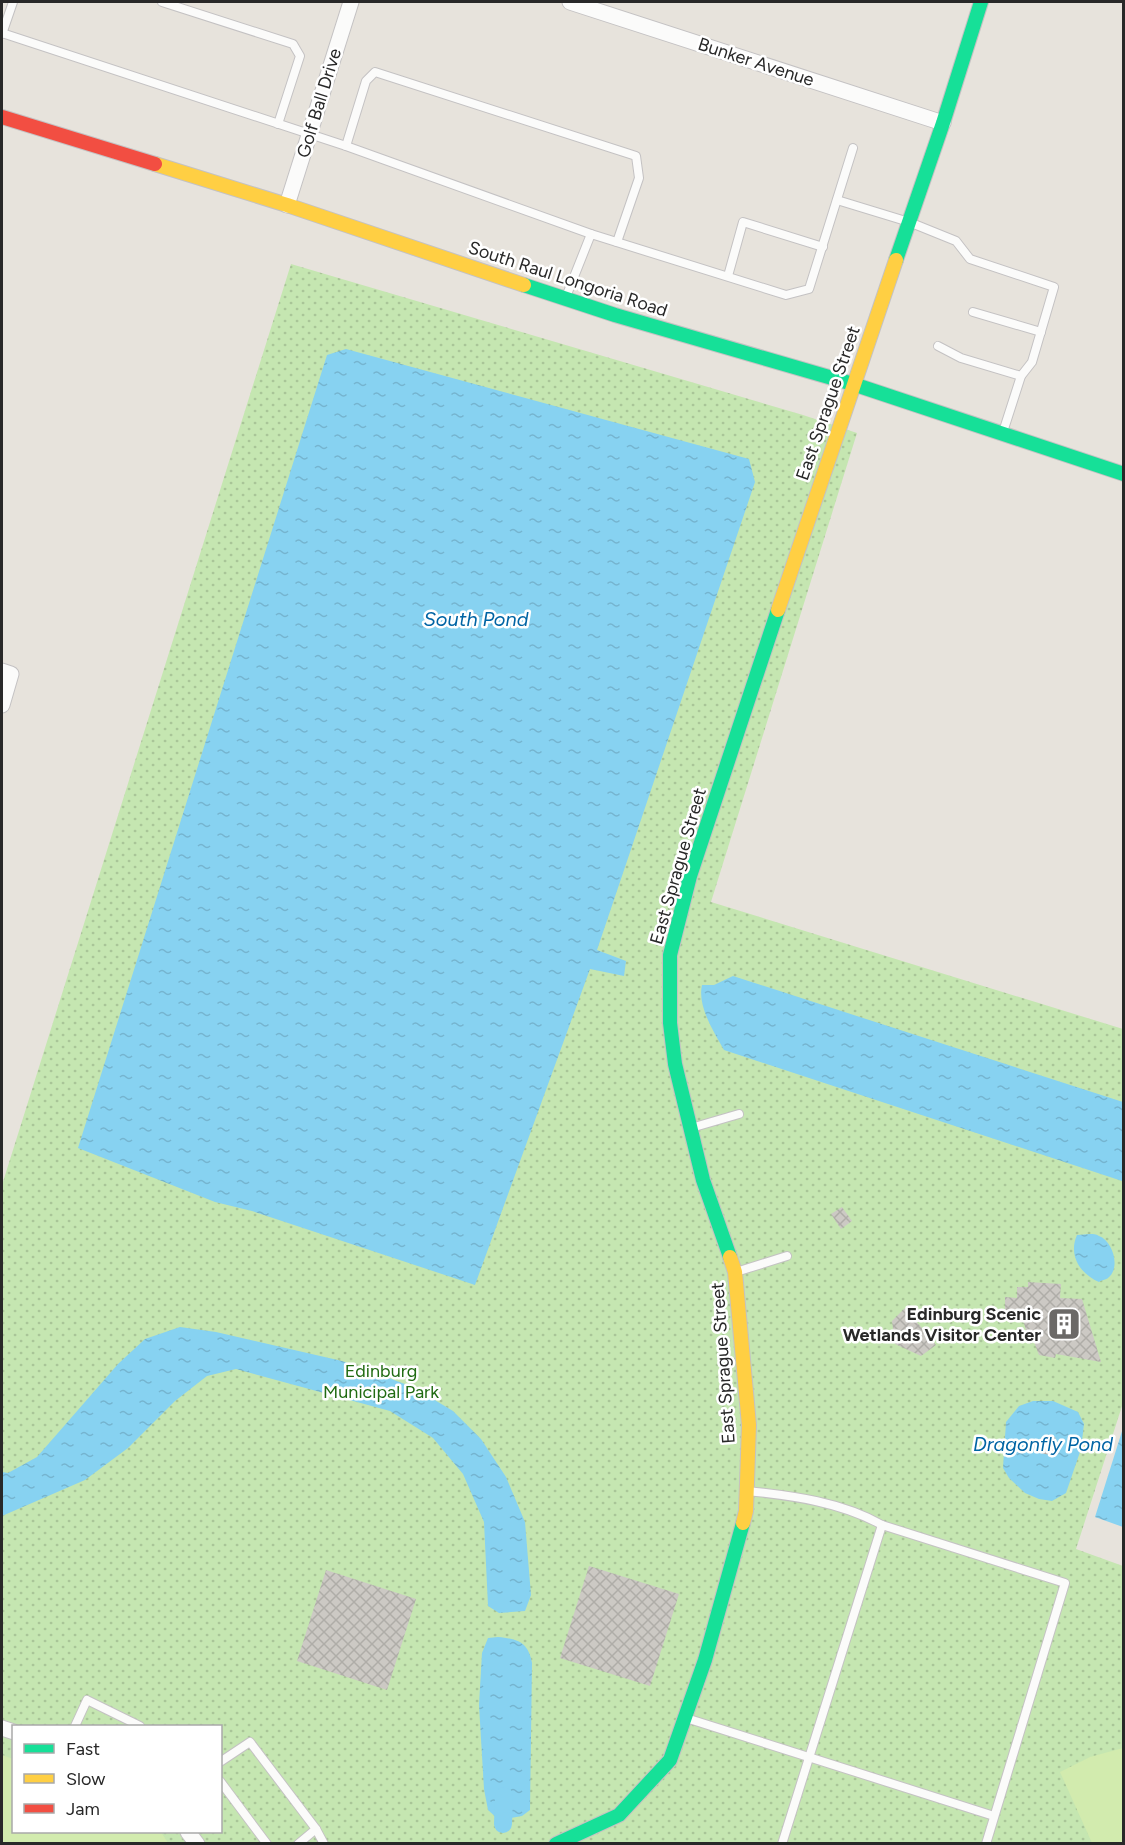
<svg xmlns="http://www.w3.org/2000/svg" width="1125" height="1845" font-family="Figtree,sans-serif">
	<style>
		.park { fill: url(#park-dots); fill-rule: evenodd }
		.pitch { fill: #d2ebae }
		.water { fill: url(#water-ripples) }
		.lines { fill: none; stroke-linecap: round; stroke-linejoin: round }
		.canal { stroke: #87d2f1; stroke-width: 18 }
		.building { fill: url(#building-cross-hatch) }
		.lane-casing { stroke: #c4c2c3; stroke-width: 10 }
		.street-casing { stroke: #c4c2c3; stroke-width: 17 }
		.fast-casing { stroke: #c4c2c3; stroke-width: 16 }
		.slow-casing { stroke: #c4c2c3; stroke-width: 16 }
		.jam-casing { stroke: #c4c2c3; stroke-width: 16 }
		.lane { stroke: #fbfbfa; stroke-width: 8 }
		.street { stroke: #fbfbfa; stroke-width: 15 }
		.fast { stroke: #16e098; stroke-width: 14 }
		.slow { stroke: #ffcf43; stroke-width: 14 }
		.jam { stroke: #f24e42; stroke-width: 14 }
		.labels { text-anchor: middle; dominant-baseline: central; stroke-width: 5; stroke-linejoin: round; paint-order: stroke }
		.street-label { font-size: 18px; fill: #282828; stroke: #fff }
		.poi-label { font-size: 18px; font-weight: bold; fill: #282828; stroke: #fff; text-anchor: end }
		.park-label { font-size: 18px; fill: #206b12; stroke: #fff }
		.water-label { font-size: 20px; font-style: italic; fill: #0064a4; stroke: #fff }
	</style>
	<defs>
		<pattern id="park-dots" width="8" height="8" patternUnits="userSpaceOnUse" patternTransform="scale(1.5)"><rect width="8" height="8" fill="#c5e6b1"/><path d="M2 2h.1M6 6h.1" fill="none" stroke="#a9c598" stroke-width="1.8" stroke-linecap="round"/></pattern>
		<pattern id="water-ripples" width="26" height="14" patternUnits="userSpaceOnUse" patternTransform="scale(1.5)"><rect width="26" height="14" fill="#87d2f1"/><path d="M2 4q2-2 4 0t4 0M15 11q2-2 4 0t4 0" fill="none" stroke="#75b4cf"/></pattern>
		<pattern id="building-cross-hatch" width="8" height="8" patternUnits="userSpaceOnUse" patternTransform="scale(1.5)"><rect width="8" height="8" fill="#ccc9c4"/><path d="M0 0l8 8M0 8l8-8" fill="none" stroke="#afada8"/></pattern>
	</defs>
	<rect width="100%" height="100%" fill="#e7e3dc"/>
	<!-- park -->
	<path class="park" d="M291 264 803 415 857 433 711 902 1123 1029V1403L1076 1549 1123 1566V1843L2 1844V1185ZM14 1726H220V1832H14Z"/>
	<!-- pitch -->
	<g class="pitch">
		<path d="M1123 1748V1843H1092L1060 1772 1090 1757Z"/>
		<path d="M2 1755 13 1759 14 1832H161L168 1843H2Z"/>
	</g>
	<!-- water -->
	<g class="water">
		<path d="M346 349 749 459 755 482 597 950 626 961 624 976 590 969 475 1285 252 1211 215 1202 78 1148 327 355Z"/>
		<path d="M733 976 1123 1102V1179L1122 1181 724 1050C714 1032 697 1006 702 985H714Z"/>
		<path d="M1090 1234C1093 1234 1096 1234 1099 1236 1113 1241 1121 1268 1108 1278 1107 1279 1100 1281 1099 1282 1080 1274 1068 1255 1077 1235Z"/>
		<path d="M180 1327 216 1332 342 1361 413 1387 453 1411 481 1439 506 1477 525 1522 531 1595 525 1611 499 1613 488 1606 484 1522 463 1474 433 1438 390 1411 236 1369 207 1376 175 1401 128 1448 85 1480 2 1516V1472L8 1473 37 1457 118 1364 145 1339Z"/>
		<path d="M1033 1401H1053L1078 1412 1084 1424 1081 1449 1066 1493 1052 1501 1039 1499 1025 1493 1009 1478 1003 1468 1006 1422 1019 1406Z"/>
		<path d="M1123 1428 1124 1527H1123L1095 1517Z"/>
		<path d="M498 1637C518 1639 528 1642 532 1663L530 1810 522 1816 499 1820 488 1810 484 1789 479 1705 482 1653 488 1638Z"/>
	</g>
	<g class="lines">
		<!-- canal -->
		<path class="canal" d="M503 1824 504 1796"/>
	</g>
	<!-- building -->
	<g class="building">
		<path d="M842 1207 852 1221 841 1229 831 1214Z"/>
		<path d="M1028 1282 1061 1284 1060 1298 1082 1299 1101 1362 1056 1354 1055 1358 1039 1355 1034 1342 1030 1344 1021 1313H1005V1297L1017 1298V1287H1028Z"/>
		<path d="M905 1308 936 1345 921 1356 895 1344 892 1321Z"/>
		<path d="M1045 1435 1055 1437 1058 1448 1050 1455 1040 1453 1037 1442Z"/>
		<path d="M589 1566 679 1594 650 1686 560 1658Z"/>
		<path d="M326 1570 416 1599 387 1690 297 1661Z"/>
	</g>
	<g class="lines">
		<!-- lane casing -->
		<g class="lane-casing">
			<g id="lane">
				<path d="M162 2 293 44 300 56 278 124"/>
				<path d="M2 33 346 146 591 234"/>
				<path d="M2 34 13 2"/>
				<path d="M346 146 366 81 375 72 636 156 639 178 617 242"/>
				<path d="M837 200 909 222 956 241 970 259 1054 287 1032 362 1021 376 1003 432"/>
				<path d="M728 276 743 222 823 247"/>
				<path d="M566 297 591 234 786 295 809 289 853 148"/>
				<path d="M973 312 1041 332"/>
				<path d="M938 346 961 358 1021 376"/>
				<path d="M691 1128 739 1114"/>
				<path d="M736 1272 787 1256"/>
				<path d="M748 1491C794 1496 841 1502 882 1525"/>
				<path d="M686 1718 994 1816"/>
				<path d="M75 1726 87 1700 140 1726"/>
				<path d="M220 1762 250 1742 316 1829 324 1844"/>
				<path d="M220 1781 267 1844"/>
				<path d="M298 1844 316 1829"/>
				<path d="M782 1844 882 1525 1065 1583 986 1844"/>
			</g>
		</g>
		<!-- street casing -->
		<g class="street-casing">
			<g id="street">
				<path d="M570 2 943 123"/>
				<path d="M287 205 351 2"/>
				<path d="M2 671 11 674 2 705"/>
				<path d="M2 1728 14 1732"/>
				<path d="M188 1832 197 1844"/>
			</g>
		</g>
		<!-- fast casing -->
		<g class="fast-casing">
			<g id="fast">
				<path d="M896 260 943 123 981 2"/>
				<path d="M524 285 615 315 853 384 1124 474"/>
				<path d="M730 1257 703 1180 675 1064 670 1023V955L690 876 778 610"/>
				<path d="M556 1844 619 1815 670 1760 705 1660 743 1523"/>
			</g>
		</g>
		<!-- slow casing -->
		<g class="slow-casing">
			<g id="slow">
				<path d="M155 164 287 205 524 285"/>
				<path d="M778 610 896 260"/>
				<path d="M730 1257 735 1272 749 1425 746 1511 743 1523"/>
			</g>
		</g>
		<!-- jam casing -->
		<g class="jam-casing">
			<path id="jam" d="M2 117 155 164"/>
		</g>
		<!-- lane -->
		<use href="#lane" class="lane"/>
		<!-- street -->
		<use href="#street" class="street"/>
		<!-- fast -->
		<use href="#fast" class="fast"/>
		<!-- slow -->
		<use href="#slow" class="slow"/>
		<!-- jam -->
		<use href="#jam" class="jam"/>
	</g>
	<!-- icons -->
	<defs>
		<g id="building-square" transform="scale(1.725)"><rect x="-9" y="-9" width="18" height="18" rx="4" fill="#6b6967" stroke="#fff"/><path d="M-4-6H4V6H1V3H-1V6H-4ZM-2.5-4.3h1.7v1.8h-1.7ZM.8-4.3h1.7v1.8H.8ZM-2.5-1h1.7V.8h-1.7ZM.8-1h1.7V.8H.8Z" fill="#fff"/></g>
	</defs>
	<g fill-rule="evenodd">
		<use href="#building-square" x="1064" y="1324"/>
	</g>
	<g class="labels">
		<!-- street labels -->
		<g class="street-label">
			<text transform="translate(756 62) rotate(18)">Bunker Avenue</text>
			<text transform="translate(319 103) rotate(-73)">Golf Ball Drive</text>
			<text transform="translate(568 279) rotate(18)">South Raul Longoria Road</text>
			<text transform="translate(828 403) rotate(-71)">East Sprague Street</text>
			<text transform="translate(678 866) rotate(-74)">East Sprague Street</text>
			<text transform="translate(723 1363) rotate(-94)">East Sprague Street</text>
		</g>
		<!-- poi labels -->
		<g class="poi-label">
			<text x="1041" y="1314">Edinburg Scenic<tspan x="1041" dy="21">Wetlands Visitor Center</tspan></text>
		</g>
		<!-- park labels -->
		<g class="park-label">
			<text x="381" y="1371">Edinburg<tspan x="381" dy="21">Municipal Park</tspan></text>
		</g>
		<!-- water labels -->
		<g class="water-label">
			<text x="476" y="619">South Pond</text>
			<text x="1043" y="1444">Dragonfly Pond</text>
		</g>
	</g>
	<!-- border -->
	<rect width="1125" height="1845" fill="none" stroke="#282828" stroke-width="6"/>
	<!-- legend -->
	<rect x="12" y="1725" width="210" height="108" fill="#ffffff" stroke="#a9a9a9" stroke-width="1.5"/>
	<rect x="24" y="1744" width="30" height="9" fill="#16e098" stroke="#a9a9a9" stroke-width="1.5"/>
	<text x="66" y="1755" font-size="18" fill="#282828">Fast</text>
	<rect x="24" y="1774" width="30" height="9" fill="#ffcf43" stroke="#a9a9a9" stroke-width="1.5"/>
	<text x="66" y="1785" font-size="18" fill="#282828">Slow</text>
	<rect x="24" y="1804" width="30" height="9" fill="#f24e42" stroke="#a9a9a9" stroke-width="1.5"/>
	<text x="66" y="1815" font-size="18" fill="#282828">Jam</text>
</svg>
